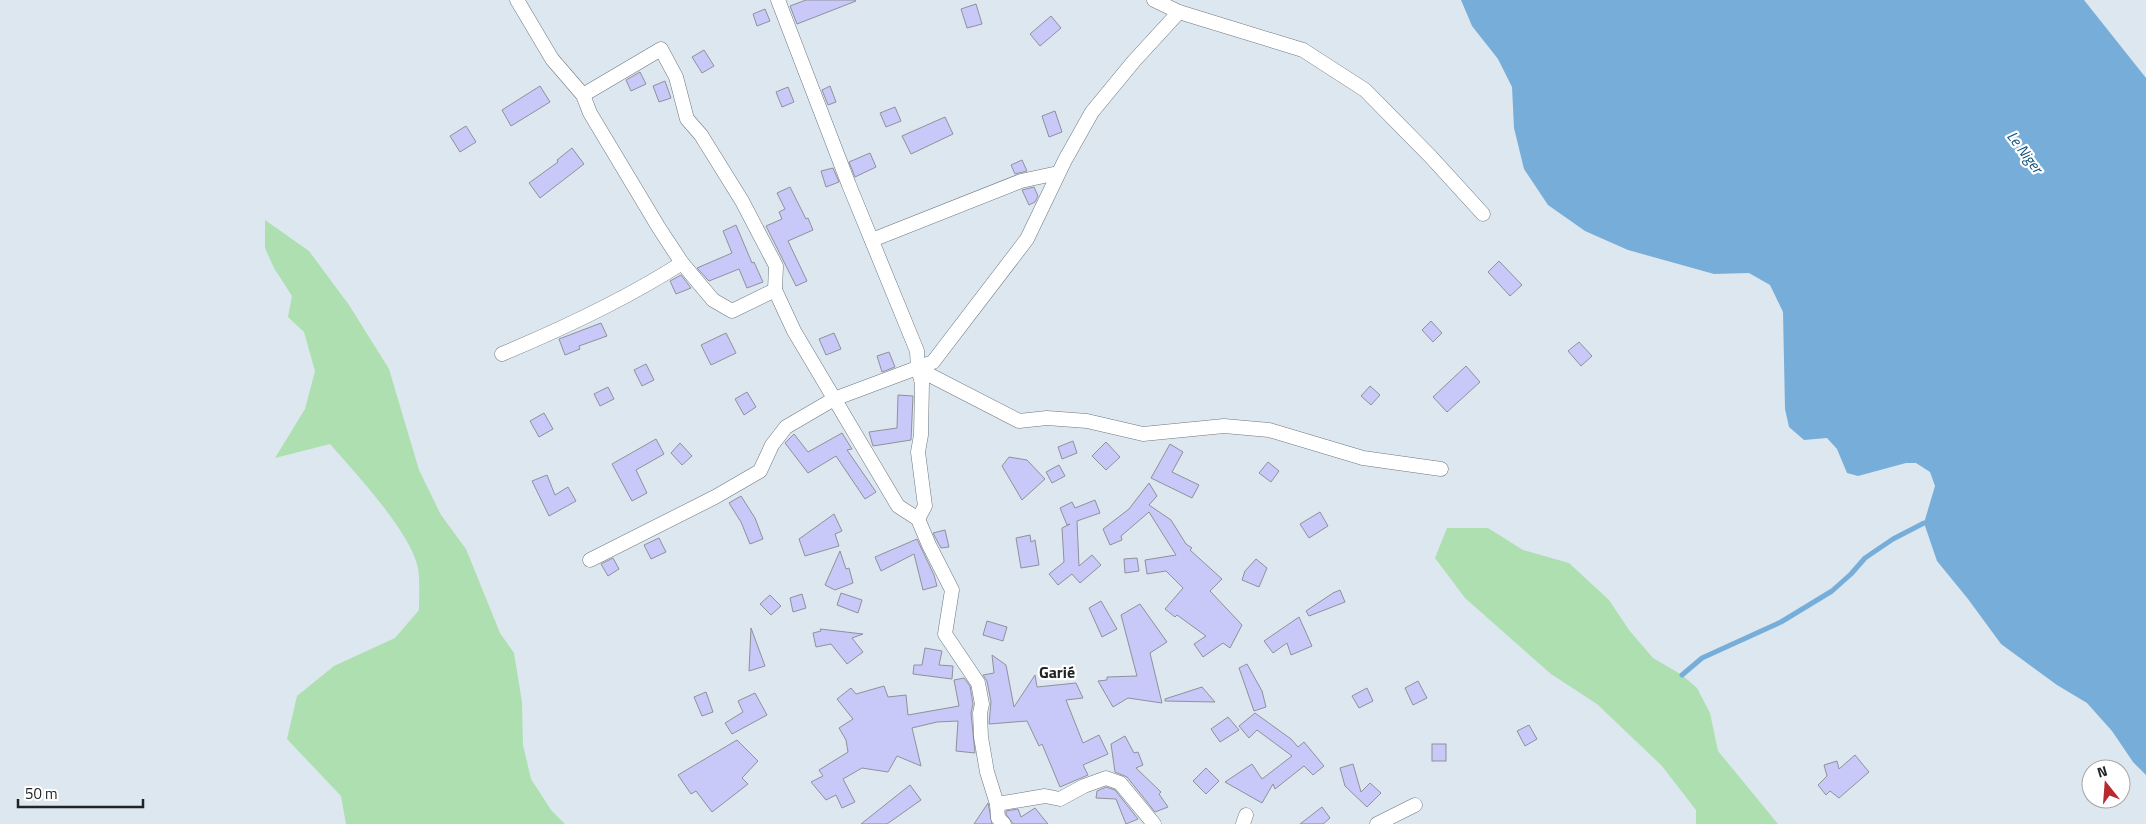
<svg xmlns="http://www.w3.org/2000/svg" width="2146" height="824" font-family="'Titillium Web',sans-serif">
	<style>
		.green { fill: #addfb0 }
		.water { fill: #77aed9 }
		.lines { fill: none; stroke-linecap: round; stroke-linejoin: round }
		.stream { stroke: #77aed9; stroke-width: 5 }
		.building { fill: #c8c8f9; stroke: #90919b }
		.street-casing { stroke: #6e777f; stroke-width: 15 }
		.street { stroke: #fff; stroke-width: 14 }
		.labels { text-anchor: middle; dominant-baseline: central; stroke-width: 4.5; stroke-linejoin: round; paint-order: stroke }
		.water-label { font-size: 15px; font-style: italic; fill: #0f517a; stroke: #fff }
		.quarter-label { font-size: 16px; font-weight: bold; fill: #202426; stroke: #fff }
	</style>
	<rect width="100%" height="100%" fill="#dde7ef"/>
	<!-- green -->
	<g class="green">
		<path d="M265 220 309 251 349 305 389 369 419 470 441 515 466 549 500 633 514 653 522 702 523 745 531 779 551 810 565 824H346L341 796 287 739 297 696 334 666 395 638 419 610C419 597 420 581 418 568 410 531 356 474 330 444L275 458 305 409 315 371 304 332 288 317 292 296 274 268 265 248Z"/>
		<path d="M1447 528H1488L1523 550 1569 563 1609 600 1629 630 1653 658 1682 675 1697 688 1710 713 1718 751 1778 824H1696V810L1662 766 1597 704 1551 674 1465 598 1435 558Z"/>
	</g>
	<!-- water -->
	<path class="water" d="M1461 0H2084L2146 78V775L2133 762 2112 731 2087 703 2057 685 2001 644 1968 599 1937 561 1924 523 1935 486 1930 472 1916 463H1906L1858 476 1847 473 1837 449 1827 438 1804 440 1789 427 1785 409 1783 312 1770 285 1749 273 1714 274 1628 250 1585 231 1548 205 1524 169 1514 128 1512 87 1498 59 1472 26Z"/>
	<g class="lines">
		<!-- stream -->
		<path class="stream" d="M1682 675 1702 658 1781 622 1832 591 1851 574 1865 558 1893 539 1924 523"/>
	</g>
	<!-- building -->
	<g class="building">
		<path d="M806 0H855L856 1 797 24 790 6Z"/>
		<path d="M976 4 982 24 967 28 961 9Z"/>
		<path d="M765 9 770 21 757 26 753 14Z"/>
		<path d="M1051 16 1061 28 1040 46 1030 34Z"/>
		<path d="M704 50 714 66 702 73 692 57Z"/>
		<path d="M640 72 646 84 631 91 626 80Z"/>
		<path d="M665 81 671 98 659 102 653 86Z"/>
		<path d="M540 86 550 102 511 126 502 110Z"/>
		<path d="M830 86 836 102 828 105 822 90Z"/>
		<path d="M788 87 794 102 782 107 776 92Z"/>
		<path d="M895 107 901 121 886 127 880 113Z"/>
		<path d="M1055 111 1062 132 1049 137 1042 116Z"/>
		<path d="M945 117 953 134 911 154 902 136Z"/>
		<path d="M466 126 476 142 460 152 450 136Z"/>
		<path d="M572 148 584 164 540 198 529 183 558 162 557 160Z"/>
		<path d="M870 153 876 167 855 177 849 162Z"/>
		<path d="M1022 160 1027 171 1015 174 1011 165Z"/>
		<path d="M833 168 839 182 826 187 821 171Z"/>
		<path d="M790 187 806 219 808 218 813 230 788 241 807 281 796 286 766 226 782 219 779 212 785 209 777 193Z"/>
		<path d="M1034 187 1038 196 1035 202 1029 205 1022 190Z"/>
		<path d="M736 225 752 263 754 262 763 282 747 288 739 269 709 281 697 268 732 253 723 231Z"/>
		<path d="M1499 261 1522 285 1510 296 1488 272Z"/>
		<path d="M681 275 691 288 676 294 670 281Z"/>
		<path d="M1431 321 1442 333 1433 342 1422 330Z"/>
		<path d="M601 323 607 336 579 346 580 349 565 355 559 339Z"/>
		<path d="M726 333 736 353 711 365 701 345Z"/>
		<path d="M834 333 841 349 826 355 819 339Z"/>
		<path d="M1579 342 1592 356 1581 366 1568 351Z"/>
		<path d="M889 352 895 367 882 372 877 356Z"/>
		<path d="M646 364 654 380 642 386 634 370Z"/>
		<path d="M1466 366 1480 382 1447 412 1433 397Z"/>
		<path d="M1370 386 1380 395 1371 405 1361 396Z"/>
		<path d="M608 387 614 399 600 406 594 394Z"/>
		<path d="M747 392 756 407 744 415 735 399Z"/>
		<path d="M898 395 913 396 911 440 873 446 869 432 897 428Z"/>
		<path d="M544 413 553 429 539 437 530 421Z"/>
		<path d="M842 433 852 449 847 450 876 492 865 499 836 456 808 473 785 443 794 434 808 452Z"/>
		<path d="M656 439 664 454 636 470 647 493 632 501 612 464Z"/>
		<path d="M1073 441 1077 453 1062 459 1058 447Z"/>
		<path d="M1106 442 1120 457 1106 470 1092 456Z"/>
		<path d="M680 443 692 456 682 465 671 453Z"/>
		<path d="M1170 444 1183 452 1172 472 1199 485 1192 498 1151 478Z"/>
		<path d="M1009 457 1027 460 1045 479 1022 500 1002 466Z"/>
		<path d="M1268 462 1279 471 1271 482 1259 473Z"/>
		<path d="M1059 465 1065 476 1052 483 1046 472Z"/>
		<path d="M547 475 555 495 568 487 576 501 549 516 532 481Z"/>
		<path d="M1149 483 1157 496 1149 505 1171 520 1186 544 1192 548 1190 550 1222 579 1210 591 1242 625 1230 648 1223 643 1203 657 1194 644 1206 636 1177 615 1175 617 1165 609 1183 588 1166 571 1147 574 1145 560 1176 555 1149 512 1121 536 1122 540 1110 545 1103 529 1129 509Z"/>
		<path d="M741 496 755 518 763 539 750 544 741 522 729 503Z"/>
		<path d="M1095 500 1100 513 1077 521 1079 566 1092 555 1101 565 1080 583 1072 574 1058 585 1049 574 1064 562 1062 528 1070 524 1067 525 1060 508 1072 502 1075 508Z"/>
		<path d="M1320 512 1328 526 1309 538 1300 524Z"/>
		<path d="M834 514 842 531 835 534 839 546 805 556 799 539Z"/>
		<path d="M945 530 949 547 941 548 933 533Z"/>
		<path d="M1030 535 1031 542 1035 540 1039 565 1021 568 1016 538Z"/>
		<path d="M659 538 666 552 651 559 644 545Z"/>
		<path d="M917 539 934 575 937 586 923 590 914 554 881 571 875 557Z"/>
		<path d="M840 551 846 569 849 568 853 583 835 590 825 585Z"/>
		<path d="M613 558 619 569 608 576 601 564Z"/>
		<path d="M1137 558 1139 571 1125 573 1124 559Z"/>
		<path d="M1256 559 1267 568 1259 587 1242 580 1245 571Z"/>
		<path d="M1340 590 1345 602 1309 616 1306 611 1333 593Z"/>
		<path d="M841 593 862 600 858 613 837 605Z"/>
		<path d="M802 594 806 608 793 612 790 598Z"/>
		<path d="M770 595 781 606 771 615 760 604Z"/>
		<path d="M1101 601 1117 629 1102 637 1089 608Z"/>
		<path d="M1140 604 1167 642 1150 653 1162 703 1128 698 1113 707 1098 681 1107 680V677L1137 676 1121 615Z"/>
		<path d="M1299 617 1312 646 1291 655 1287 643 1273 653 1264 641Z"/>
		<path d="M987 621 1007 627 1003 641 983 635Z"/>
		<path d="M751 628 765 666 749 671Z"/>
		<path d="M820 629 863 634 852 638 863 652 847 664 831 644 816 647 813 633 821 631Z"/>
		<path d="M925 648 942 651 939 665 953 666 952 679 913 674 914 665H922Z"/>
		<path d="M992 655 1006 665 1014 707 1035 675 1037 687 1076 683 1083 698 1066 700 1083 743 1099 735 1108 754 1083 765 1088 775 1060 787 1042 744 1039 746 1027 721 989 724 991 702 987 681 983 675 994 673Z"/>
		<path d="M1247 664 1262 691 1266 707 1254 711 1239 668Z"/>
		<path d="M964 678 970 686 973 704 971 713 975 753 956 751 958 721 937 722 912 728 921 766 897 756 888 772 862 768 843 779 855 802 842 808 836 795 826 800 811 782 823 776 819 770 848 752 846 740 839 728 853 719 837 699 851 688 856 694 884 686 888 697 906 695 908 715 959 706 954 680Z"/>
		<path d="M1418 681 1427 698 1413 705 1405 688Z"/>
		<path d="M1202 687 1215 702 1165 701V699Z"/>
		<path d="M1367 688 1373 701 1359 708 1352 696Z"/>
		<path d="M706 692 713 712 702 716 694 697Z"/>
		<path d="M755 693 767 715 732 734 725 723 743 712 738 701Z"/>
		<path d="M1255 713 1291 739 1298 747 1304 742 1324 766 1313 775 1304 766 1275 789 1273 784 1262 803 1225 782 1252 764 1262 779 1292 756 1257 730 1249 738 1239 726Z"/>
		<path d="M1228 717 1239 730 1220 742 1211 729Z"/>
		<path d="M1529 725 1537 739 1525 746 1517 731Z"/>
		<path d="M1125 736 1134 753 1138 752 1143 765 1136 768 1161 792 1159 794 1168 807 1155 812 1127 777 1115 772 1111 744Z"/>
		<path d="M737 740 758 761 742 778 748 784 712 812 696 791 691 794 678 775Z"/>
		<rect x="1432" y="744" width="14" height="17"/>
		<path d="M1855 755 1869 772 1839 798 1830 791 1826 795 1818 785 1827 776 1824 765 1837 761 1839 769Z"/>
		<path d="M1353 764 1361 792 1370 783 1381 793 1367 807 1345 786 1340 768Z"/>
		<path d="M1206 768 1219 781 1206 794 1193 781Z"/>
		<path d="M910 785 921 800 887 824H861Z"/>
		<path d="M1106 787 1115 790 1138 819 1126 824 1116 799 1096 798 1097 791Z"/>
		<path d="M988 803 992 824H974Z"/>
		<path d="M1322 807 1330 818 1323 824H1300Z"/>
		<path d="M1035 808 1048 824H1013L1006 814V811L1018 809 1021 817Z"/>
	</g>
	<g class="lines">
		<!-- street casing -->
		<g class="street-casing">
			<g id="street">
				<path d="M517 0 552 59 583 95 590 113 659 228 682 263 713 300 732 311 775 290"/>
				<path d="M778 0 849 185 917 351 918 369 922 383 921 435 918 452 925 506 918 519"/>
				<path d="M1154 0 1179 12 1303 50 1365 90 1431 157 1483 214"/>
				<path d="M583 95 661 49 676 77 687 119 701 135 742 201 776 266 775 290 794 331 898 506 918 519 929 545 952 590 945 634 978 683 982 704 980 713 981 737 987 772 997 804 998 818 1004 824"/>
				<path d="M872 240 1021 181 1058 173"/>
				<path d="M502 354C564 328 626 299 682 263"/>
				<path d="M918 369 1019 421 1047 418 1087 421 1143 434 1224 426 1269 430 1363 458 1441 469"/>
				<path d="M590 560 715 497 760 471 772 445 786 427 834 399 933 362 1027 239 1065 160 1092 112 1134 61 1179 12"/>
				<path d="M997 804 1045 796 1060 799 1084 786 1106 778 1120 783 1154 824"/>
				<path d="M1243 824 1246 815"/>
				<path d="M1377 824 1415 805"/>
			</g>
		</g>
		<!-- street -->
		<use href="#street" class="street"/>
	</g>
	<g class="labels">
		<!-- water labels -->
		<g class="water-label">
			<text transform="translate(2025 152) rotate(53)">Le Niger</text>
		</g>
		<!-- quarter labels -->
		<g class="quarter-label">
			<text x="1057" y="672">Garié</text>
		</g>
	</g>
	<!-- north arrow -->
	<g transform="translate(2106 784) rotate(343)"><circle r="24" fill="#ffffff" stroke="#a6a7a8"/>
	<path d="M0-4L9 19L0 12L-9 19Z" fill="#b9282e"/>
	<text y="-8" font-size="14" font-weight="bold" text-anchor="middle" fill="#202426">N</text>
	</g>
	<!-- scale -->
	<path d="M18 799v8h125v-8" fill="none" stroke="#202426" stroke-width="2.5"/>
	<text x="25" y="799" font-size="15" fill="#202426" stroke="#ffffff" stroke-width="4" paint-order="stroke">50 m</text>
</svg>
